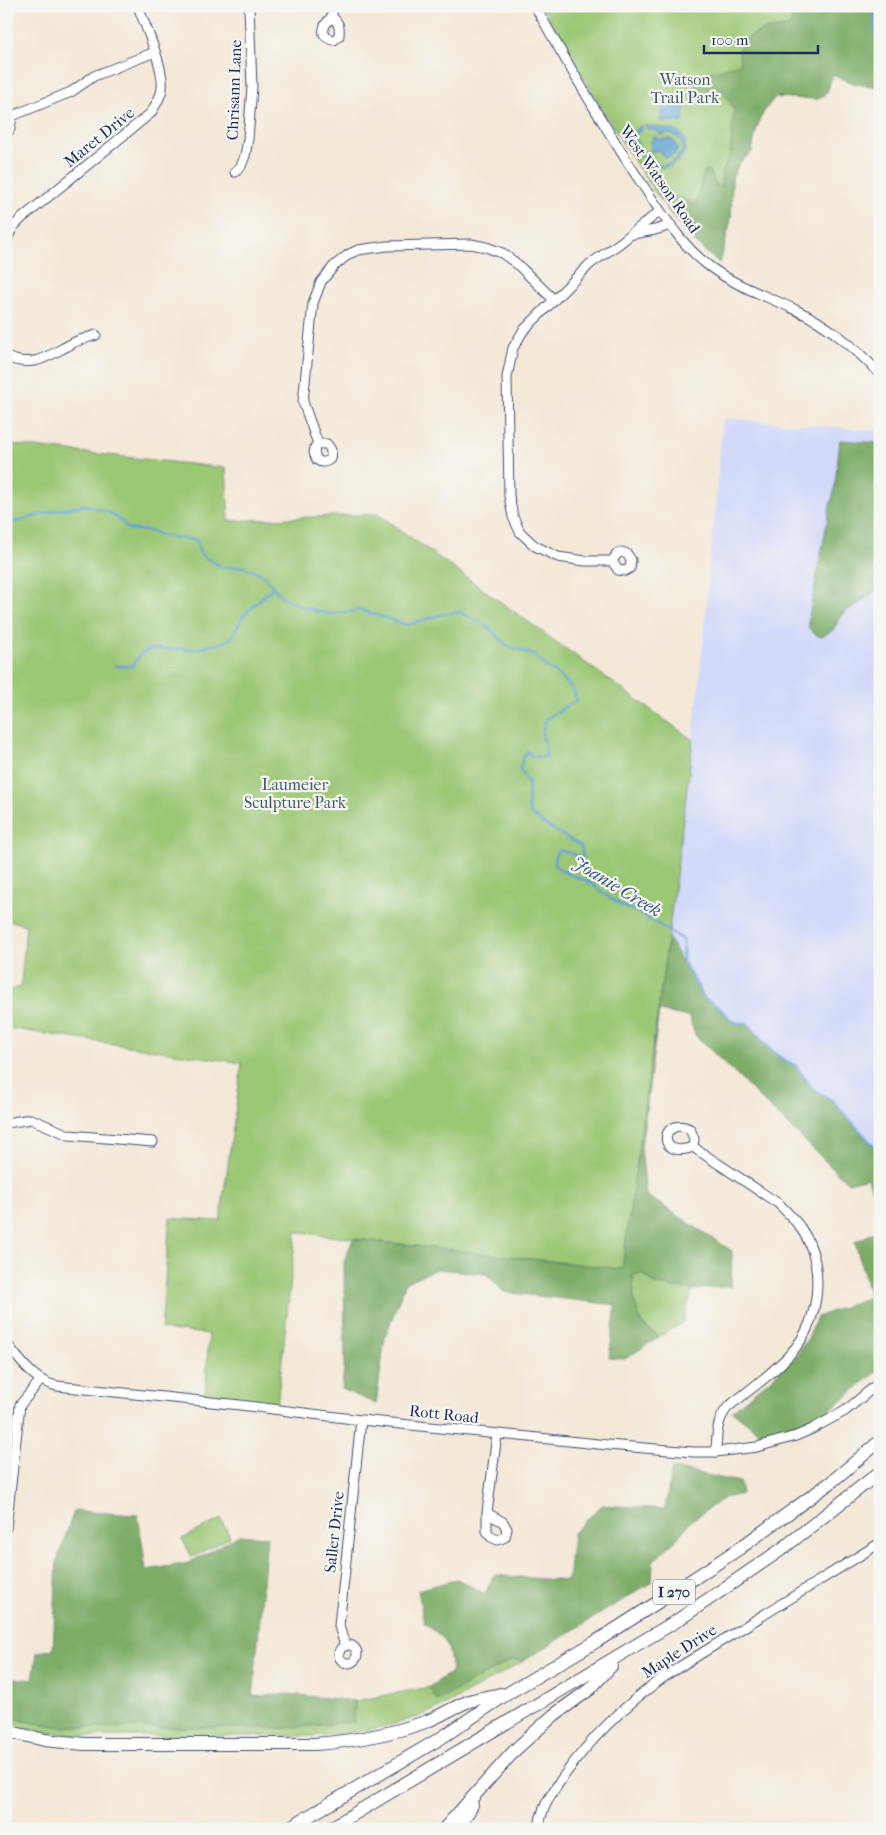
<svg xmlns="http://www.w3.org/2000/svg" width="886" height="1835" font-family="'IM FELL French Canon',serif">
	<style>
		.built { fill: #d2d9f9 }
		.green { fill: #9bc774; stroke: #5b7b69 }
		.forest { fill: #7cac66; stroke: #4c6e62 }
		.water { fill: #5ca0d1; stroke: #3c6898 }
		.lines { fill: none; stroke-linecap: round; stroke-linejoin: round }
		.stream { stroke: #5ca0d1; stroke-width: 2.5 }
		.minor-casing { stroke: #3c4b70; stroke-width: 11 }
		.highway-casing { stroke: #3c4b70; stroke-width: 14 }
		.minor { stroke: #fff; stroke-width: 9 }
		.highway { stroke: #fff; stroke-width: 12 }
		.labels { text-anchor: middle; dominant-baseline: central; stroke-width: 4.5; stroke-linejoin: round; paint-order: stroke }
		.shield { fill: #f6f6f2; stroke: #5d6b8a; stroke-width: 1 }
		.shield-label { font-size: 15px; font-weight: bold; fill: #1b2f5e }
		.park-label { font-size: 16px; fill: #415d65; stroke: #f6f6f2 }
		.street-label { font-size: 16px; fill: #1b2f5e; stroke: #f6f6f2 }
		.water-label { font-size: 18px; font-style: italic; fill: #325786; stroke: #f6f6f2 }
	</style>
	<rect width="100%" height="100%" fill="#f6f6f2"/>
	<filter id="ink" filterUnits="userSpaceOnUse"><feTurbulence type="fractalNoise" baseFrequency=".02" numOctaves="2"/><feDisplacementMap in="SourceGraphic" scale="10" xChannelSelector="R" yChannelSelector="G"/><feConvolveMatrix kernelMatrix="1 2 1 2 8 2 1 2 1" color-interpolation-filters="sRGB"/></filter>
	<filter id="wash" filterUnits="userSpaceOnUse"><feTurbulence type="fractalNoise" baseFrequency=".0096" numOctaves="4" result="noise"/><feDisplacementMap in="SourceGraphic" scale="20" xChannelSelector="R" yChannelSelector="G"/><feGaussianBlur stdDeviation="1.12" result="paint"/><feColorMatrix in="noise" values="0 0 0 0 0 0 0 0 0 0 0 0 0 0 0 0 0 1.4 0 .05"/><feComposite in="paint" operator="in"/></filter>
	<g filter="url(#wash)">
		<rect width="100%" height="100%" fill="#f4e8d7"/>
		<!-- built -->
		<path class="built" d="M723 418 880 431V443L840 440 834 492 830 506 808 623 839 620 845 611 854 607 880 587V1153L832 1100 813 1089 795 1065 785 1061 770 1049 747 1023H738L732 1021 719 1007 705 999 668 938 699 687Z"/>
		<!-- green -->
		<g class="green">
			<path d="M542 6H850L827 93 818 99 776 97C759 112 755 131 752 152L739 163 732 177 731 219 720 263C678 233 652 188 624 145 596 99 569 53 542 6Z"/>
			<path d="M6 444 226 468 229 521 378 514 693 740 668 938 622 1270 296 1232 277 1405 205 1398 209 1334 161 1329 170 1218 220 1221 242 1063 6 1028V992L21 986 26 925 6 920Z"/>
			<path d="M642 1273 656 1285 692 1290 683 1322 659 1337 641 1323 634 1299 633 1275Z"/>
			<path d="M221 1519 230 1537 192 1557 182 1539Z"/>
			<path d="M511 1660H525C496 1677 466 1695 435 1710 396 1727 354 1734 312 1736H75L37 1731 6 1723V1715L24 1721 285 1728 353 1722 355 1701 429 1687 437 1701Z"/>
		</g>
		<!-- forest -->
		<g class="forest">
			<path d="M784 6H880V87L856 84 832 75 827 93 818 99 776 97C760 111 755 131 752 152L739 163 732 177 731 219 720 263C693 244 675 220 656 193 664 195 673 196 681 198 687 199 689 204 696 204L704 172 709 170 717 187 721 186 722 172 730 155 734 109 722 90C711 87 708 93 700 91L696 87 697 76 740 64 739 49C753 29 767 28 788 27L791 23 792 11Z"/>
			<path d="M840 440 880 443V508L875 509 880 530V587L854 607 845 611 832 631 821 637C814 634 809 631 808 623L830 506 834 492Z"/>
			<path d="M668 938 705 999 719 1007 732 1021 738 1023H747L770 1049 785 1061 795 1065 813 1089 832 1100 880 1153V1217L868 1178 848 1183 695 1035 689 1017 659 1011 641 1148 646 1195 732 1251 731 1286 692 1290 656 1285 643 1273 633 1275 634 1299 641 1323 659 1337 625 1359 609 1358 616 1305 504 1292 486 1274 437 1269 406 1282 385 1337 376 1404 342 1389 345 1358 344 1261 353 1239 622 1269Z"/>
			<path d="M880 1229V1369L836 1405 814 1419 765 1437 732 1411 793 1360 808 1338 817 1317 870 1297 855 1242Z"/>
			<path d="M672 1468 740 1482 742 1494 724 1498 692 1520 675 1541 653 1561 652 1582 525 1660H511L437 1701 429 1687 452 1672C448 1641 449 1642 424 1623L418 1590 457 1579 485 1594 494 1575 568 1581 573 1533 602 1505 665 1509Z"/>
			<path d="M74 1511 138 1515 146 1570 189 1563 239 1535 267 1537 253 1697 288 1694 355 1701 354 1722 285 1728 62 1727 24 1721 6 1715V1677L33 1680 37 1652 53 1650 57 1561Z"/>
		</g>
		<!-- water -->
		<g class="water">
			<path d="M664 95 685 96 683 122 661 121Z"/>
			<path d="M642 125V129L637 133C634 144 641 153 649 161L651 159 654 161 653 163C677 173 699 136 664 133V135H660L659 132 646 128 645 125C654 128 669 128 676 131 704 143 665 192 638 152 633 145 631 138 635 130Z"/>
			<path d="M654 136 658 139H670L675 142 676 146 678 147 676 153 665 158 660 153V151L656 150 651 152V143Z"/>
		</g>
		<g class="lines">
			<!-- stream -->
			<g class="stream">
				<path d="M871 6 874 13 875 33 880 68"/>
				<path d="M6 525 53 511 85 505 108 512 121 521 128 529 150 531 163 536 196 540 201 555 222 567H244L262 574 282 597 302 607 330 614 361 610 407 625 443 614 460 612 488 627 508 646 536 656 546 667 556 673 572 688 577 699 575 702C563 706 558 714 547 718 537 739 547 738 546 757L532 756 527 751 523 758 520 769 529 784 528 808 531 814 545 825 581 846 583 857C572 857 570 849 558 851L554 858 556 866 562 871 591 883 603 893 622 906 640 913 683 940V962L705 999 719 1007 732 1021 738 1023H747L770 1049 785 1061 795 1065 813 1089 832 1100 880 1153"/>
				<path d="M115 666H132L142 653 152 649H196L225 642 232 637 244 615 273 587"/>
			</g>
		</g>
	</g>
	<g filter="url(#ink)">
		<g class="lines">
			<!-- minor casing -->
			<g class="minor-casing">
				<g id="minor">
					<path d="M332 6V17C339 23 340 27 339 36L334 40C318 38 323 24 332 17"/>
					<path d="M535 6C570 68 605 129 644 187 663 215 682 246 709 266 735 286 767 296 796 310 829 325 855 348 880 374"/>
					<path d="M12 116 71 92 94 76 155 52"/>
					<path d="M6 135 10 129 12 116"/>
					<path d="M235 172 241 166 245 156 248 139 252 87 249 6"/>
					<path d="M633 234 655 230 671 225"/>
					<path d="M6 241 13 227 21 219 151 113C155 106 161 97 162 89 165 69 145 26 138 6"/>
					<path d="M6 357C35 369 49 355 73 343 80 339 88 338 96 335"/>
					<path d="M318 444H327L331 450 330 459C325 463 322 463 317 460L314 453 315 447 318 444 303 402 313 303 321 282 334 266 349 254 358 250 387 246 471 244 486 247 502 253 517 264 553 299"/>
					<path d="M612 561 617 554 622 552 627 554 631 560 630 568 625 571 618 570 612 561H585L558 557 535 546 520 532 513 517 509 496 507 377 513 348 523 331 590 264 620 243 660 211"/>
					<path d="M6 1123 31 1119 69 1135 153 1142"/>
					<path d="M693 1147 694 1139 690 1129C661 1115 655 1161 693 1147L779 1204C787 1212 794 1219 800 1227 826 1264 821 1319 792 1352 774 1373 749 1390 728 1407 716 1421 717 1435 716 1452"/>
					<path d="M6 1343C21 1361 33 1381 57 1386L240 1405 361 1420 608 1445 693 1452H716L757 1447 796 1436 812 1429 845 1411 880 1382"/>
					<path d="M487 1513 503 1522 507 1529 505 1537 498 1540 491 1537 487 1531V1513L497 1434"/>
					<path d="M6 1528 20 1405 40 1381"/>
					<circle cx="348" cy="1654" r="9"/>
					<path d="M345 1646 339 1626 361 1420"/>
					<path d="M539 1829C540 1809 552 1793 563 1777 592 1736 627 1703 668 1674L880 1543"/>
				</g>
			</g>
			<!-- highway casing -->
			<g class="highway-casing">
				<g id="highway">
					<path d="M6 1731 45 1740 84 1744H315C353 1741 389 1735 425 1722 439 1717 452 1708 467 1702 477 1698 490 1697 501 1694"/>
					<path d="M287 1829 441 1738 510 1692 597 1641 669 1595 740 1548 830 1483 880 1441"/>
					<path d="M329 1829 678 1620 782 1549 880 1472"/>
					<path d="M444 1829 516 1749 554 1715 590 1689 611 1666"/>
					<path d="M459 1829 472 1805"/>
				</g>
			</g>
			<!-- minor -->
			<use href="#minor" class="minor"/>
			<!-- highway -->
			<use href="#highway" class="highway"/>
		</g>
	</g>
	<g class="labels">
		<!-- shield labels -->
		<rect class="shield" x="653" y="1579.5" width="42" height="25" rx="4"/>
		<g class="shield-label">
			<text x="674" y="1592">I 270</text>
		</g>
		<!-- park labels -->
		<g class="park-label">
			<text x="685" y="79">Watson<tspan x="685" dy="18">Trail Park</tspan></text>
			<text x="295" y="784">Laumeier<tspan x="295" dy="18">Sculpture Park</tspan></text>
		</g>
		<!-- street labels -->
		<g class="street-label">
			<text transform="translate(234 90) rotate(-88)">Chrisann Lane</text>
			<text transform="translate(99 137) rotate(-39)">Maret Drive</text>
			<text transform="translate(660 179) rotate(55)">West Watson Road</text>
			<text transform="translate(444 1414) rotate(6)">Rott Road</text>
			<text transform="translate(334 1532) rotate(-84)">Saller Drive</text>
			<text transform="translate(679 1651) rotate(-33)">Maple Drive</text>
		</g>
		<!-- water labels -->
		<g class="water-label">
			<text transform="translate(617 887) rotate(31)">Joanie Creek</text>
		</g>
	</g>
	<!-- margin -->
	<rect width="886" height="1835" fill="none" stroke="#f6f6f2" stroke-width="25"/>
	<!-- scale -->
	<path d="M704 45v8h114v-8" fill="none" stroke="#1b2f5e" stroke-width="2.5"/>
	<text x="711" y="45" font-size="15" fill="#1b2f5e" stroke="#f6f6f2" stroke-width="4" paint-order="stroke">100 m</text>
</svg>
